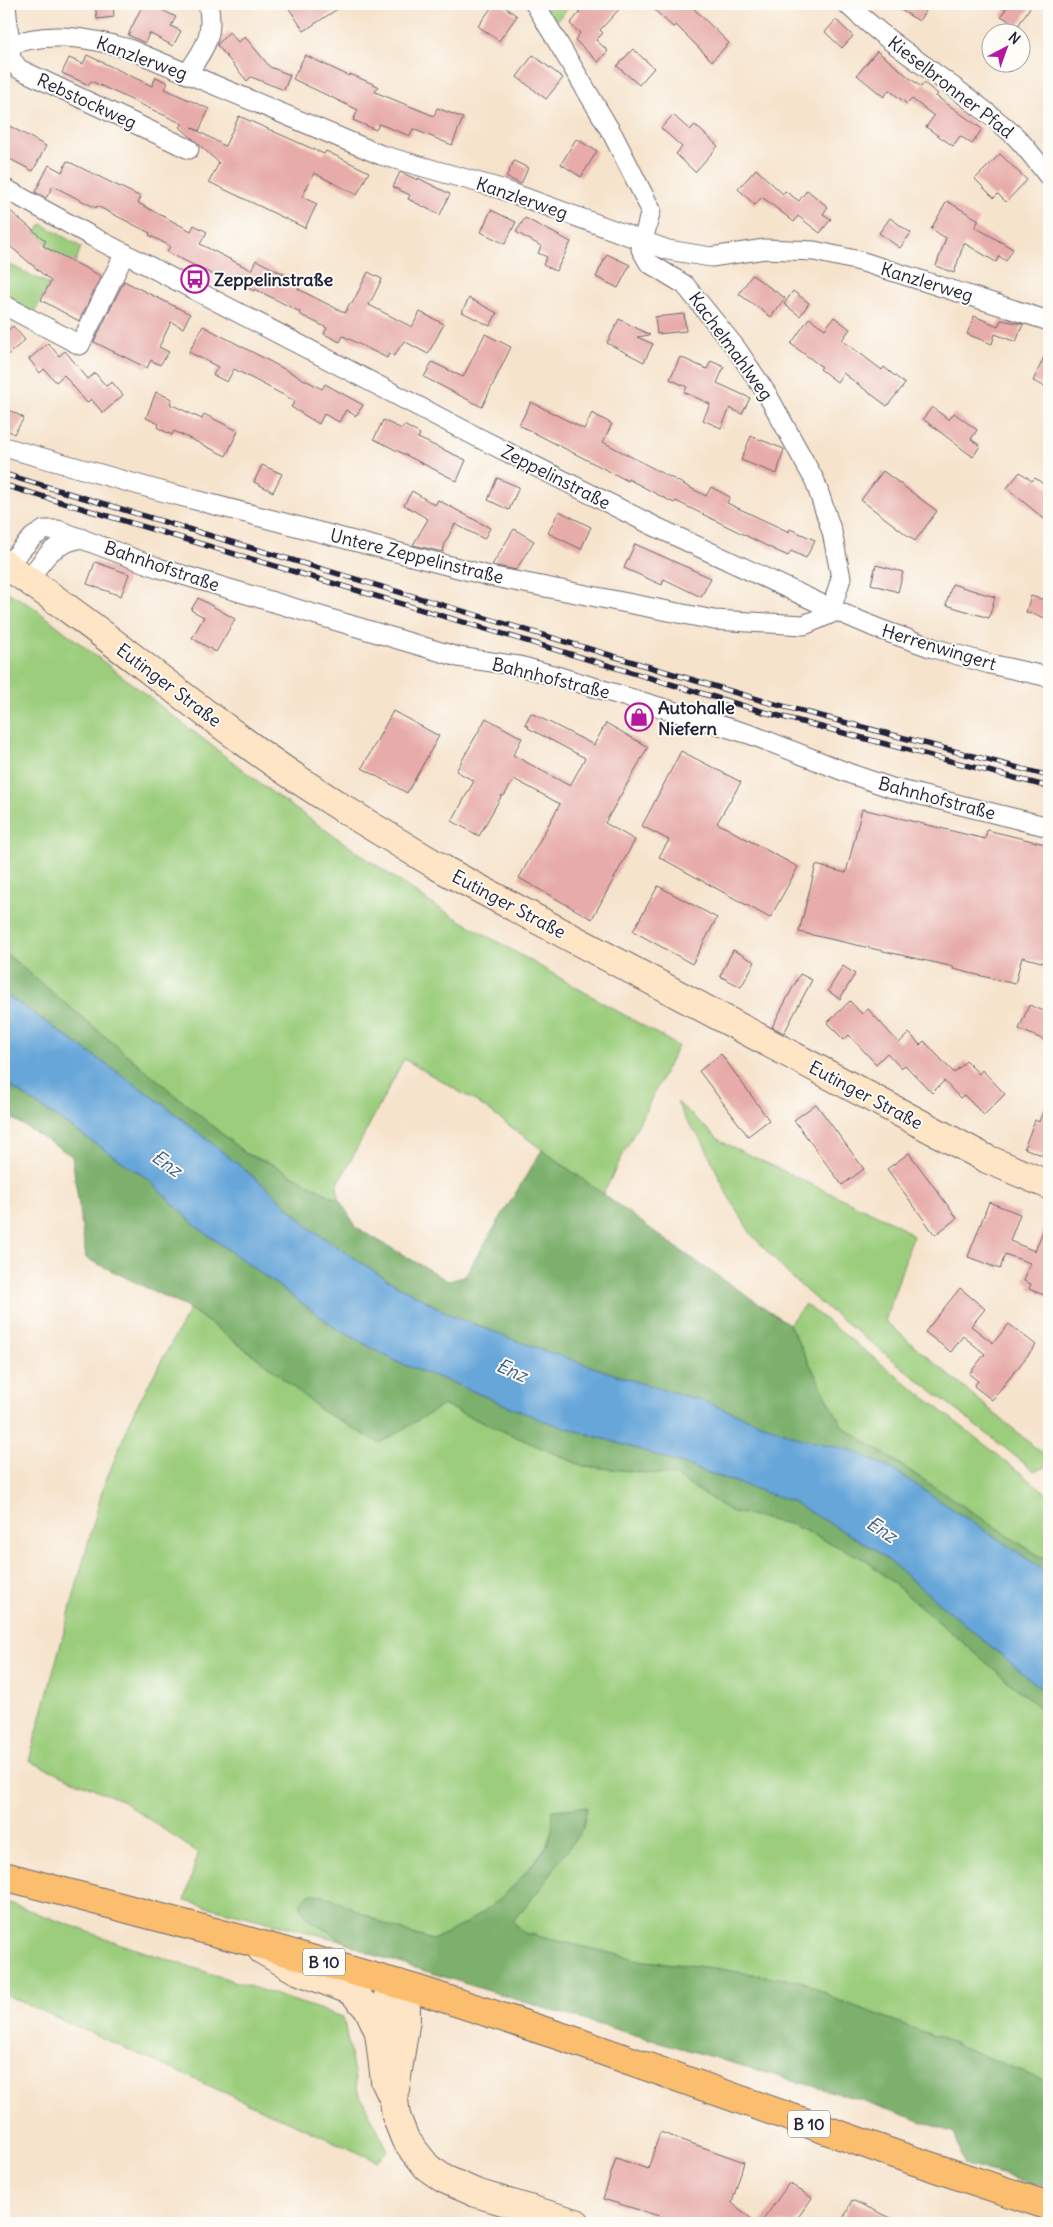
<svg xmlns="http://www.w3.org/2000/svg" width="1053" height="2227" font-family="Delius,sans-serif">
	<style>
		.green { fill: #9bcd7c; stroke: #5e785c }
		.forest { fill: #7cb06c; stroke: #4f6954 }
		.water { fill: #66a6d9; stroke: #44648a }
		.building { fill: #e7aca9 }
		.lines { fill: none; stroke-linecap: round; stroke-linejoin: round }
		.street-casing { stroke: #6c666e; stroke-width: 21 }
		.secondary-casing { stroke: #6c666e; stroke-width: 30 }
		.primary-casing { stroke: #6c666e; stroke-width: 30 }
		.street { stroke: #fff; stroke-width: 19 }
		.secondary { stroke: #fde5c5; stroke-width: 28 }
		.primary { stroke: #fabe6e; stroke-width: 28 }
		.rail-casing { stroke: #22223b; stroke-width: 5.5 }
		.rail { stroke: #fdfcf7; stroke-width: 4; stroke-dasharray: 11; stroke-linecap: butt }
		.labels { text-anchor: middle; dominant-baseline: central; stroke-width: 4; stroke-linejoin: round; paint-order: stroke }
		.shield { fill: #fdfcf7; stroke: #646373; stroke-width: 1 }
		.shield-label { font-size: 16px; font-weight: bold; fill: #22223b }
		.street-label { font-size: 18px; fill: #22223b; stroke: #fdfcf7 }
		.poi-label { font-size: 18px; font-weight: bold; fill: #22223b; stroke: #fdfcf7; text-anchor: start }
		.water-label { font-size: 19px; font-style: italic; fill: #415d82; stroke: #fdfcf7 }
	</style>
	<rect width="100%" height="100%" fill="#fdfcf7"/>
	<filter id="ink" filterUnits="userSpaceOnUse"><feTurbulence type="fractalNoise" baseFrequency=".02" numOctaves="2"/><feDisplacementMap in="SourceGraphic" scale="10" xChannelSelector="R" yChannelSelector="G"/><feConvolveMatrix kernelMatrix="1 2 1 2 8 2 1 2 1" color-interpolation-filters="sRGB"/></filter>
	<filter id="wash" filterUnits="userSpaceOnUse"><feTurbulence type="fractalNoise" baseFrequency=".0096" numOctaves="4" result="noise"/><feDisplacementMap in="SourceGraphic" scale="20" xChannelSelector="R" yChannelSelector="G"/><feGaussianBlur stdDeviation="1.12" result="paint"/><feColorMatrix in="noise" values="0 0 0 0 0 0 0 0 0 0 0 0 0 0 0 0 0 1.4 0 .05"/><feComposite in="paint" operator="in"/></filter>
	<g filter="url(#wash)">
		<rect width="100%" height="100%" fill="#f6e3cc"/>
		<!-- green -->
		<g class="green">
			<path d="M544 4H573L554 23Z"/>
			<path d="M42 224 81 247 75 263 57 255 45 243 46 241 35 232Z"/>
			<path d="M4 262 49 284 34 313 4 297Z"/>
			<path d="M4 590 33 607 274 794 432 904 678 1046 603 1194 477 1102 404 1059 337 1186 340 1201 270 1163 246 1154 4 952Z"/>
			<path d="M677 1102 722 1142 898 1225 913 1236 885 1321 1043 1454 1049 1455V1466L1034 1471 814 1298 789 1275 751 1234 727 1194 703 1142 685 1119Z"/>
			<path d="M805 1304 1049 1495V1560L1042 1558 842 1426 789 1324Z"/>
			<path d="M190 1309 263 1362 322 1411 380 1443 443 1405 583 1466 676 1476 730 1511 793 1525 866 1560 1049 1716V2083L953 2043 838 2000 804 1982 705 1967 644 1961 524 1933 513 1921 583 1828 587 1807 553 1826 547 1845 517 1883 492 1906 456 1930 432 1940 391 1927 307 1918 343 1941 185 1901 198 1853 121 1800 29 1761 103 1488 135 1409Z"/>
			<path d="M4 1901 124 1945 343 2017 357 2089 388 2150 377 2161 4 1994Z"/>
		</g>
		<!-- forest -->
		<g class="forest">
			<path d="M4 952 246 1154 270 1163 340 1201 357 1228 448 1281 464 1277 542 1150 691 1258 789 1324 842 1426 1042 1558 1049 1560V1575L892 1469 851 1450 802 1439 700 1400 640 1383 517 1341 453 1316 386 1279 311 1229 270 1190 163 1104 4 993Z"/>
			<path d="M4 1082 148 1179 197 1227 336 1328 399 1363 453 1383 541 1420 641 1450 791 1501 876 1550 1049 1695V1716L866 1560 793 1525 730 1511 676 1476 583 1466 443 1405 380 1443 322 1411 263 1362 190 1309 86 1258 72 1156 4 1113Z"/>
			<path d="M587 1807 583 1828 540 1889 513 1921 524 1933 644 1961 705 1967 804 1982 838 2000 953 2043 1049 2083V2188L965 2165 954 2133 861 2100 566 2015 374 1955 343 1941 307 1918 300 1904 310 1893 332 1898 391 1927 432 1940C472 1923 505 1899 532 1865 537 1858 545 1851 548 1843 553 1832 553 1822 552 1810Z"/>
		</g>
		<!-- water -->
		<path class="water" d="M4 993 163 1104 270 1190 311 1229 386 1279 453 1316 517 1341 640 1383 700 1400 802 1439 851 1450 892 1469 1037 1565 1049 1574V1695L876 1550 791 1501 641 1450 541 1420 453 1383 399 1363 336 1328 197 1227 148 1179 4 1082Z"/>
		<g id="blocks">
			<!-- building -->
			<g class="building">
				<path d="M95 4H113L114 17 97 19Z"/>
				<path d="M143 4H150L176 17 171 26 181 31 173 46 149 33 145 43 128 35Z"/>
				<path d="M286 4H345L304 31Z"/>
				<path d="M494 4H501L517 16 499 41 478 26Z"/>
				<path d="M571 4H624L600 30 603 33 596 40 608 51 598 62 575 40 580 33 570 24 580 12Z"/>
				<path d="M648 4H689L729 43 712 61 676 25 673 27Z"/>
				<path d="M891 4H930L919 21Z"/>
				<path d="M1009 4H1032L1018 26 1001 16Z"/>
				<path d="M836 20 853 36 842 48 825 32Z"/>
				<path d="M229 32 238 42 245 37 270 67 290 75 284 90 251 77 247 81 217 45Z"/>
				<path d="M633 49 654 68 639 85 617 66Z"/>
				<path d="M877 51 921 87 924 83 938 94 936 96 982 129 972 144 960 136 953 146 926 127 934 116 912 99 907 104 889 90 884 97 857 75Z"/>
				<path d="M87 55 152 86 156 77 168 83 165 89 209 109 199 131 191 127 225 146 239 116 324 154 326 151 369 172 357 195 314 173 302 197 317 204 305 228 209 182 219 163 180 127 183 124 91 81 89 85 62 73 69 58 83 64Z"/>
				<path d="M305 55 349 76 350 74 378 86 375 92 434 116 437 108 463 118 452 145 413 129 410 136 379 124 376 130 353 120 358 110 293 79Z"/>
				<path d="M533 55 563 78 546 99 517 77Z"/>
				<path d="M673 115 690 130 695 125 718 146 695 172 676 154 682 147 661 128Z"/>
				<path d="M4 123 46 146 33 171 4 156Z"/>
				<path d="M576 139 597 151 581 177 561 164Z"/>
				<path d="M1000 154 1027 180 1006 202 998 194 994 198 975 179Z"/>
				<path d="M67 161 141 197 138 203 191 231 194 225 207 232 200 244 251 270 256 260 301 283 298 289 345 313 350 303 352 304 368 272 382 279 369 305 412 327 420 312 444 324 428 354 404 341 394 356 389 353 387 358 343 336 340 342 324 334 327 328 299 314 300 312 255 289 254 291 226 276 224 280 167 252 170 246 149 235 150 233 97 206 96 208 53 186 46 198 35 192 49 165 62 172Z"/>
				<path d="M514 161 528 168 521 184 506 177Z"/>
				<path d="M756 169 783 194 785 191 799 201 807 190 828 207 823 214 831 219 820 233 798 216 794 222 762 197 755 205 738 189Z"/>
				<path d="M400 172 418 180V178L450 194 440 215 408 199 410 195 393 187Z"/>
				<path d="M947 201 979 220 975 227 1013 249 1006 261 999 256 996 262 964 243 954 273 936 266 946 238 931 229Z"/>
				<path d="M4 206 46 241 43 246 101 276 79 321 41 300 51 281 4 241Z"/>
				<path d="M491 210 516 222 505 244 481 232Z"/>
				<path d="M525 218 571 242 556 271 543 265 547 257 538 253 541 246 516 232Z"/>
				<path d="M890 218 911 233 900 248 879 233Z"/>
				<path d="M607 254 630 265 618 288 596 277Z"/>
				<path d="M752 275 785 298 771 317 739 294Z"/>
				<path d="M124 281 190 314 183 328 171 322 159 347 169 352 160 365 151 360 147 368 94 342Z"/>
				<path d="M793 291 809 303 800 316 784 304Z"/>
				<path d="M469 298 497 313 490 326 462 312Z"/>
				<path d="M684 314 686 331 657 334 655 317Z"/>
				<path d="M974 316 998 326 1001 320 1023 324 1016 342 995 334 992 344 967 334Z"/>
				<path d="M834 317 850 329 842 340 882 370 884 367 905 384 887 406 843 373 837 382 820 369 822 367 791 344 809 318 825 329Z"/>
				<path d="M619 319 650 335 637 337 653 344 644 362 607 343Z"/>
				<path d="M13 326 25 340 4 358V334Z"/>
				<path d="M203 326 322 389 325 384 363 405 356 416 346 410 339 422 324 414 319 424 291 407 295 401 234 369 227 382 213 375 218 367 189 352Z"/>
				<path d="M485 334 511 347 482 407 424 377 432 362 463 377Z"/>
				<path d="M48 343 59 356 65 351 88 379 95 373 106 386 112 382 123 395 103 413 91 399 87 403 64 375 56 382 44 369 40 373 29 359Z"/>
				<path d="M1049 346V388L1033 381Z"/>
				<path d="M680 357 707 369 711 361 724 367 717 383 750 398 742 414 730 408 721 428 703 420 710 404 684 392 687 387 670 379Z"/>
				<path d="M156 392 172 399 170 404 202 419 204 414 238 431 226 456 174 431 172 435 158 428 159 424 146 418Z"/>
				<path d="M531 402 584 429 592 413 612 424 603 442 706 496 711 487 730 497 727 503 789 532 790 529 815 540 806 558 791 551 788 556 775 550 676 501 674 503 628 479V481L519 425Z"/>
				<path d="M4 407 24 418 14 434 4 428Z"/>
				<path d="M932 407 949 420 954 413 977 430 971 439 980 446 973 457 923 419Z"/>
				<path d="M383 420 402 429 404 425 420 434 418 438 466 460 457 481 374 439Z"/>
				<path d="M751 436 784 449 777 474 741 460Z"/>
				<path d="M262 465 282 474 273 492 254 482Z"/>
				<path d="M883 471 937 511 915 541 861 500Z"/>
				<path d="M1020 472 1032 481 1035 478 1049 488V523L1007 488Z"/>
				<path d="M497 478 519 487 509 510 488 500Z"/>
				<path d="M412 491 435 505 438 500 490 528 484 539 455 524 445 543 443 552 413 545 428 519 404 505Z"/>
				<path d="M559 511 591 527 581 549 548 533Z"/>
				<path d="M514 529 534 541 516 570 492 565Z"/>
				<path d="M635 544 711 578 701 597 664 579 662 585 624 568Z"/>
				<path d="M95 562 129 574 121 596 87 584Z"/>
				<path d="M876 565 903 572 898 592 871 584Z"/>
				<path d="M952 584 995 597 989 618 946 605Z"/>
				<path d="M1031 596 1049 601V619L1026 612Z"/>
				<path d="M198 598 235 619 216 652 192 638 204 617 191 610Z"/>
				<path d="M393 711 439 736 407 793 362 768Z"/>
				<path d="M531 713 594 745 606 723 648 747 605 823 635 840 592 919 519 878 560 804 514 779 504 796 502 795 479 836 452 821 474 781 456 771 486 718 522 738 513 755 570 786 585 758 528 728 529 726 525 724Z"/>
				<path d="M681 751 741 782 717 823 798 867 770 918 659 857 669 840 642 826Z"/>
				<path d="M862 809 985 839 987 830 1049 845 1045 863 1049 864V964L1022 957 1015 984 953 969 954 967 799 932 816 865 846 873Z"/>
				<path d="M658 886 717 918 692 964 633 931Z"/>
				<path d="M733 950 755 962 741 987 720 976Z"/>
				<path d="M843 966 855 974 840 999 828 991Z"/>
				<path d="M800 974 812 980 784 1033 772 1027Z"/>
				<path d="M850 1001 862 1014 868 1009 899 1043 909 1033 920 1045 924 1041 954 1073 966 1061 979 1074 982 1070 1005 1094 984 1115 964 1095 960 1098 944 1081 932 1093 905 1065 901 1068 887 1053 876 1064 849 1035 844 1040 827 1023Z"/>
				<path d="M1029 1005 1049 1013V1042L1019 1029Z"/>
				<path d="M721 1054 769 1120 748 1136 699 1071Z"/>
				<path d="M1048 1097H1049V1158L1024 1148 1035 1120 1039 1122Z"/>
				<path d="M816 1104 864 1169 842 1185 794 1120Z"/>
				<path d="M909 1153 957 1218 935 1235 887 1169Z"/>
				<path d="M989 1202 1020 1214 1010 1241 1035 1251 1049 1216V1297L1029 1289 1031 1284 1024 1281 1030 1263 1005 1254 1000 1269 968 1257Z"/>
				<path d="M960 1288 985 1309 971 1326 993 1343 1009 1324 1036 1345 992 1400 974 1386 978 1381 969 1374 985 1354 963 1336 951 1352 925 1332Z"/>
				<path d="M660 2132 744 2162 732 2203 757 2223H682L603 2199 616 2158 648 2169Z"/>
				<path d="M789 2183 812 2198 794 2223H761Z"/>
				<path d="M852 2200 902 2223H841Z"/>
			</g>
		</g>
	</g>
	<g filter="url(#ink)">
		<use href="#blocks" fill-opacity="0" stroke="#6c666e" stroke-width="1"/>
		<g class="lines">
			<!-- street casing -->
			<g class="street-casing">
				<g id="street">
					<path d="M6 4 11 59 19 69 189 149"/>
					<path d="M847 4C899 53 962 88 1015 136 1027 148 1038 163 1049 177"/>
					<path d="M4 47C46 30 87 37 129 49L381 155 498 188 668 250 711 257 765 249 814 251 860 261 1049 321"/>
					<path d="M187 74C204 49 215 36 208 4"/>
					<path d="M4 188 93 237 479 438 654 526 832 609 879 629 933 648 990 664 1049 677"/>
					<path d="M4 305 80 345 125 253"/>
					<path d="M4 447 157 490 489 576 714 620 804 625 830 614 841 578 832 532 815 481 767 394 736 348 685 285 649 263 641 249 651 210 613 135 535 4"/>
					<path d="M6 566 33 537 44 530H58L159 568 458 657 519 666 560 677 752 735 851 774 892 788 1049 827"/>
					<path d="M28 581C46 556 49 546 81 538"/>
				</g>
			</g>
			<!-- secondary casing -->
			<g class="secondary-casing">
				<g id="secondary">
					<path d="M4 564C86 618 162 682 242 740 307 788 377 830 446 871L987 1159 1049 1185"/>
					<path d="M262 1950 297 1970 352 1991 369 2010 379 2032 385 2081 394 2100 396 2116 405 2139 427 2167 444 2179 476 2193 576 2223"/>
					<path d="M379 2032 388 1996 399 1984 406 2000V2019L395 2089"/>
				</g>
			</g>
			<!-- primary casing -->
			<g class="primary-casing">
				<path id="primary" d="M4 1876 248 1941 419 1990 569 2039 894 2154 1049 2206"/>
			</g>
			<!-- street -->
			<use href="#street" class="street"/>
			<!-- secondary -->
			<use href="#secondary" class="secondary"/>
			<!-- primary -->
			<use href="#primary" class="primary"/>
			<!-- rail casing -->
			<g class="rail-casing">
				<g id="rail">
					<path d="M4 474 767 702 1049 776"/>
					<path d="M4 485 764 712 1049 787"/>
				</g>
			</g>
			<!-- rail -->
			<use href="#rail" class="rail"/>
		</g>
	</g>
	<!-- icons -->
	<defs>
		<g id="bus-ring" transform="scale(1.4375)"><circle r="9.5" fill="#fdfcf7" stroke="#b5179e" stroke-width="1.5"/><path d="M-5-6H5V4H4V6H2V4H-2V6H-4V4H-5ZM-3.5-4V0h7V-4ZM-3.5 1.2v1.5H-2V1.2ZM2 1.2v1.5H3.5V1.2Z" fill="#b5179e"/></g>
		<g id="shop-ring" transform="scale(1.4375)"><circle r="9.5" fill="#fdfcf7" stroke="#b5179e" stroke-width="1.5"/><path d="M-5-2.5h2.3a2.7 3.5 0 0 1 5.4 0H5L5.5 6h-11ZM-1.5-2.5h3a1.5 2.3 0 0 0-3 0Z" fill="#b5179e"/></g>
	</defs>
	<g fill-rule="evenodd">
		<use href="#bus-ring" x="195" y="279"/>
		<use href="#shop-ring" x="639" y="717"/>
	</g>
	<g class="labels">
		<!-- shield labels -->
		<g class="shield">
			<rect x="303" y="1948.5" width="42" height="27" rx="4"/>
			<rect x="788" y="2110.5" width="42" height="27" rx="4"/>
		</g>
		<g class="shield-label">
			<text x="324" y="1962">B 10</text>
			<text x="809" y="2124">B 10</text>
		</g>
		<!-- street labels -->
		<g class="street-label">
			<text transform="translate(142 58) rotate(20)">Kanzlerweg</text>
			<text transform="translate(951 87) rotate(38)">Kieselbronner Pfad</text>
			<text transform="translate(87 101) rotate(25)">Rebstockweg</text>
			<text transform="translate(522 198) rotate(19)">Kanzlerweg</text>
			<text transform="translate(927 282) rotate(17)">Kanzlerweg</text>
			<text transform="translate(731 346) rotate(54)">Kachelmahlweg</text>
			<text transform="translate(556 477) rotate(27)">Zeppelinstraße</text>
			<text transform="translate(417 556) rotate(14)">Untere Zeppelinstraße</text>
			<text transform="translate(162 566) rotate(19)">Bahnhofstraße</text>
			<text transform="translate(939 647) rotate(17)">Herrenwingert</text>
			<text transform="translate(551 678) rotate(14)">Bahnhofstraße</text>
			<text transform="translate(169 685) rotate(37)">Eutinger Straße</text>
			<text transform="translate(937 798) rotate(15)">Bahnhofstraße</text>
			<text transform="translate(509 904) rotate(28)">Eutinger Straße</text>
			<text transform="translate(866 1095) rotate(28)">Eutinger Straße</text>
		</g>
		<!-- poi labels -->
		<g class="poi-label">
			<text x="214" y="279">Zeppelinstraße</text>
			<text x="658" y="707">Autohalle<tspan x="658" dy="21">Niefern</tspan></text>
		</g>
		<!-- water labels -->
		<g class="water-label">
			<text transform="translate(167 1163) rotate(35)">Enz</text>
			<text transform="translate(512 1370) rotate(23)">Enz</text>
			<text transform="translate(882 1529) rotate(33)">Enz</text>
		</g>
	</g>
	<!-- margin -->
	<rect width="1053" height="2227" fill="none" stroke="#fdfcf7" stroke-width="20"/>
	<!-- north arrow -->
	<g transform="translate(1006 48) rotate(41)"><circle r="24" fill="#fdfcf7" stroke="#a5a5ac"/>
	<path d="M0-4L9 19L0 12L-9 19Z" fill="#b5179e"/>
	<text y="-8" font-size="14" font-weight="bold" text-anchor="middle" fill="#22223b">N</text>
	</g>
</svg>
